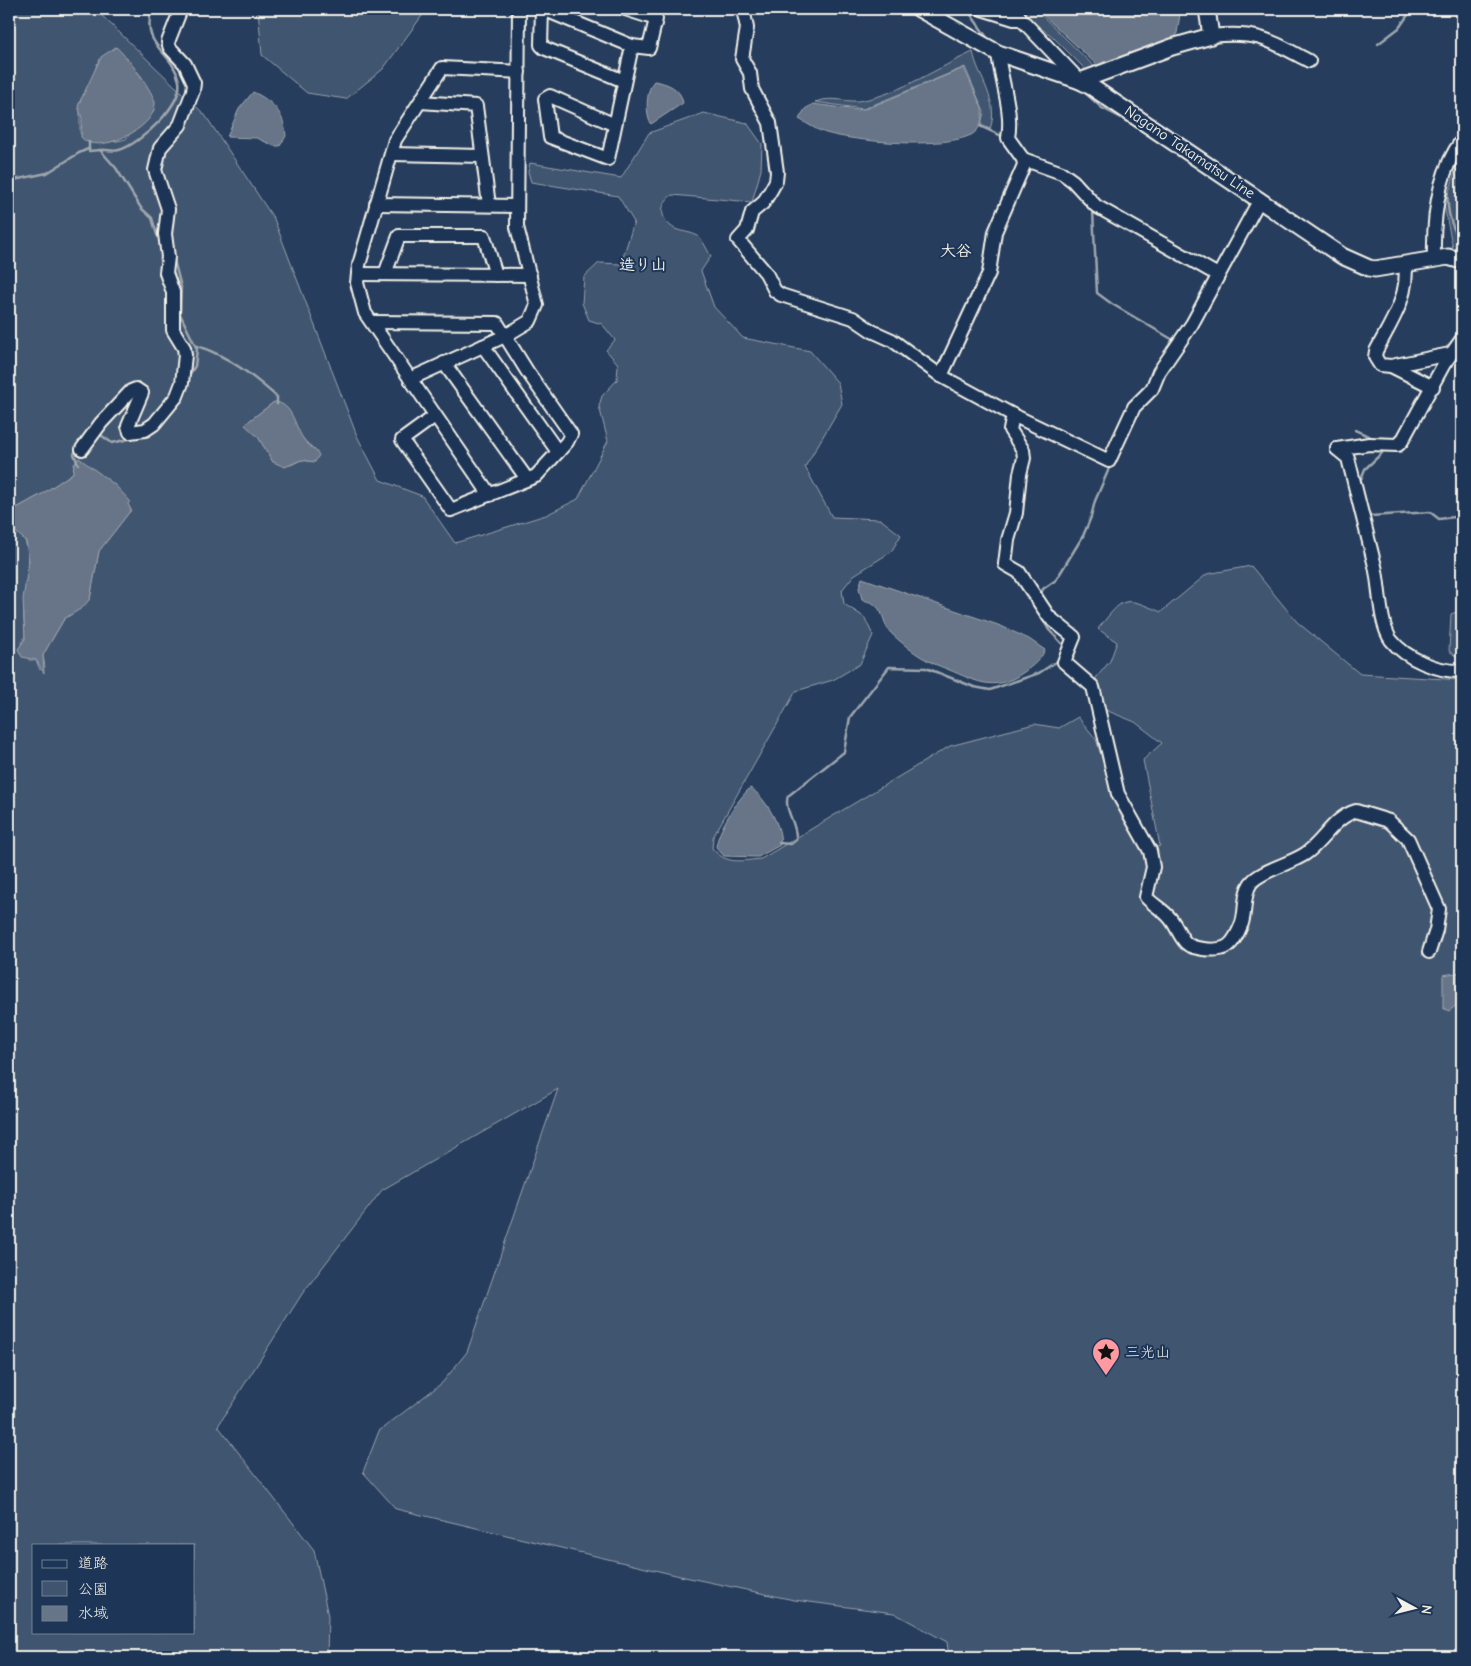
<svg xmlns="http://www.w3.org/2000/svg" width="1471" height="1666" font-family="'Comic Neue','Klee One',sans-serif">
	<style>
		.green { fill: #40546f; stroke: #9aa2ac; fill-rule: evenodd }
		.water { fill: #677588; stroke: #9fa7ae }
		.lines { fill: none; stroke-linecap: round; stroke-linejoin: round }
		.stream { stroke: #9fa7ae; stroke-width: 2.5 }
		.minor-casing { stroke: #f4f1e8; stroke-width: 16 }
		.major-casing { stroke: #f4f1e8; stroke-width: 19 }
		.minor { stroke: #1d3557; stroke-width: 12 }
		.major { stroke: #1d3557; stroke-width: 15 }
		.labels { text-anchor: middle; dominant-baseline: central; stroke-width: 4; stroke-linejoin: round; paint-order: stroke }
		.street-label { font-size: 15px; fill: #f4f1e8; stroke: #1d3557 }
		.poi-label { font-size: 15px; fill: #f4f1e8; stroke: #1d3557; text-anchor: start }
		.neighbourhood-label { font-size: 16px; font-weight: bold; fill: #f4f1e8; stroke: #1d3557 }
	</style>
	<rect width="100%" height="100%" fill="#263d5d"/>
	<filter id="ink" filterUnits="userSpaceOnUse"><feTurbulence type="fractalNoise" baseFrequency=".02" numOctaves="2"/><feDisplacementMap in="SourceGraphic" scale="10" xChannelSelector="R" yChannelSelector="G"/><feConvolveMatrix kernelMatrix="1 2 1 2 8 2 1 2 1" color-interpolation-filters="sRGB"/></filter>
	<g filter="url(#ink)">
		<!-- green -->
		<g class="green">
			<path d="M9 9H95L205 115 274 219 357 436 380 480 422 496 455 543 546 515 578 499 608 441 599 406 602 396 617 380 618 364 606 350 615 340 602 324 589 320 582 303 584 277 599 263 621 264 634 222 618 196 531 182 528 172 530 163 621 178 649 133 704 113 747 123 762 144 761 170 752 202 672 195C658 205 660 220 675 229 682 232 691 232 698 236 703 240 707 250 711 256L701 271 714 307 743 338 810 351 838 383 842 404 805 467 832 517 880 519 901 535 891 552 854 575 842 590 844 604 864 617 873 635 860 664 833 680 796 691 713 837 712 848C726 865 740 861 761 859L950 746 1034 724 1059 728 1078 717 1096 739 1119 811 1133 826 1146 850 1160 846 1143 760 1162 743 1135 722 1103 709 1096 678 1110 661 1117 642 1098 629C1124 596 1123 596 1161 612L1207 574 1251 566 1297 622 1360 674 1462 680V1657H949L947 1642 894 1613 794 1600 680 1576 396 1509 363 1472 379 1431 442 1383 467 1352 558 1089 382 1190 302 1294 218 1426 314 1550 328 1616 327 1657H9V523C13 531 23 534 26 544 34 569 21 596 24 622 25 630 27 636 21 643L29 660H36L40 670 45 667 43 655 64 619 90 599 99 551 131 510C113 482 107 475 74 464L73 473 42 494 13 510 9 517ZM116 47 142 77 155 102 126 139 118 141 88 143 80 133V101L93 77 97 64ZM274 402 305 441 315 450V462L301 460 291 465 273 462 249 421ZM34 1545H194V1632H34Z"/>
			<path d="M258 9H427L383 69 346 99 307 93 262 55Z"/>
			<path d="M1019 9H1035L1099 71H1084V68L1051 35 1025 18Z"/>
			<path d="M973 52C978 77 1000 102 990 129L981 125 984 112 965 67 863 109 815 102C835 95 847 104 864 100 900 93 939 67 973 52Z"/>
			<path d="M1462 156V254L1453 249 1444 205 1452 183 1457 163Z"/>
			<path d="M1462 610V661L1449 651 1451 614Z"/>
		</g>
		<!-- water -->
		<g class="water">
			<path d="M1037 9H1181L1176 39 1128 58 1103 62 1098 66Z"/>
			<path d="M116 47C126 55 155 93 155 104 155 129 96 157 81 137L82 118 78 106 101 57Z"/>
			<path d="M964 68 982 108C983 118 981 130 971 135 942 149 857 142 826 133 816 130 808 124 799 119L805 109 813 104 858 110 868 108Z"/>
			<path d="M654 81C667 83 681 88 683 103L651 124C645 115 646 89 654 81Z"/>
			<path d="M253 92C273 101 284 113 286 136L280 146H274L257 138 227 137 239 109Z"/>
			<path d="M274 402C294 403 294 428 305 441 309 446 315 449 319 455L315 462 301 460 285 467 273 462 258 437 245 425 249 421Z"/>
			<path d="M79 458 115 485 130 501 128 504 131 510 99 551 90 599 82 608 64 619 43 655 44 673 36 660 22 657 18 649 25 639 23 599 29 561 26 541 11 528 9 517 13 510 42 494 73 473 74 464Z"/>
			<path d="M862 578 1001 626 1029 639 1045 650C1041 659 1033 666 1024 672 992 695 974 679 942 667 923 660 907 648 892 634 883 627 885 612 875 605 871 601 866 602 862 599L859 588Z"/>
			<path d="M750 788C764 795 784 829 780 845L758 857 724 856 716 847C718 830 737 800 750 788Z"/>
			<path d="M1462 972V1001L1449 1011 1443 1008V975Z"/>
		</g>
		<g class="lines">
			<!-- stream -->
			<g class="stream">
				<path d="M967 9 988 39"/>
				<path d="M1378 44 1399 28 1412 9"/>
				<path d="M1057 81 1080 89"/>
				<path d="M1082 90 1102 108 1135 125"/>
				<path d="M980 126 1004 137"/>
				<path d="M89 142V151L100 150 116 168 141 208 152 218 157 235 160 238"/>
				<path d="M100 150C106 149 113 152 119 150 140 144 184 104 179 81 173 50 140 48 152 9"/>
				<path d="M9 181 47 173 79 153 88 149"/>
				<path d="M1447 184C1447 204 1448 226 1462 241"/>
				<path d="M1093 211 1097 293 1112 304 1175 341"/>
				<path d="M174 260 181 287 180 314 197 349 195 366 188 377"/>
				<path d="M197 346C227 355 253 376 277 397V404"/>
				<path d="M159 427 182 400 186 390"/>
				<path d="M1355 430 1375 439"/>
				<path d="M98 433 112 443 146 435"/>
				<path d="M78 446 74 454 78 464"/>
				<path d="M1359 484 1365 469 1382 453V448"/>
				<path d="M1367 510 1371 516 1430 512 1439 519 1462 516"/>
				<path d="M1040 596 1043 589 1056 580 1083 536 1091 517 1095 501 1111 464"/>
				<path d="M1038 611 1049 630 1066 648"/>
				<path d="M779 843 791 844 796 840C798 825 783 809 788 796L844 752 850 717 889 667 926 668 974 687 990 690 1039 673 1059 660"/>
			</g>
			<!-- minor casing -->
			<g class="minor-casing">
				<g id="minor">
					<path d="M542 9 541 45 544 48 624 81"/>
					<path d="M543 9 632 46 649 48 656 19 625 9"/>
					<path d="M743 9 747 28 742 59 750 73 752 89 770 123 777 172 776 181 771 190 763 203 752 212 747 230 738 240 766 273 775 291 781 295 853 318 872 331 892 340 941 376 1013 415 1109 461 1134 407 1152 389 1159 372 1192 324 1260 199"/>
					<path d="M982 9 1014 19H1021"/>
					<path d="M1015 9 1021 19 1080 81"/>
					<path d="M1211 36C1259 31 1269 40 1309 61"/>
					<path d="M421 102 476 106 489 205"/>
					<path d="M615 125 550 96 545 99 550 137 608 159 632 46"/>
					<path d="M392 154 482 156"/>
					<path d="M1023 159 1062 173 1073 181 1096 206 1218 275"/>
					<path d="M376 204 517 206"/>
					<path d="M1434 258C1433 219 1437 173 1462 140"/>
					<path d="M1405 264C1410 296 1390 324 1376 351L1375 357 1380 365 1391 366 1450 354"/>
					<path d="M358 274 530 275"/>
					<path d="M385 274 399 236H484L496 275"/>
					<path d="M372 322 497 323 527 371 571 434 567 442 558 452"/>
					<path d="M444 363 527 479"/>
					<path d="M1391 366 1433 387"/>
					<path d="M941 376 989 273 995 232 1024 165 1023 159 1008 138C1013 110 1001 82 998 53"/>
					<path d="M410 379 505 336 530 321 537 305 517 227 519 9"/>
					<path d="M1013 415 1010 430 1023 450 1024 458 1020 474 1016 513 1008 540 1005 564 1019 572 1049 617 1074 637 1064 662 1093 687 1118 794 1150 851 1153 867 1146 897C1153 905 1162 909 1169 917 1176 924 1179 936 1186 943 1190 947 1196 948 1203 949 1227 952 1233 946 1242 923 1246 911 1243 894 1251 883 1260 871 1290 864 1305 854 1323 842 1334 817 1356 811L1389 821 1408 839 1439 909 1436 930 1429 952"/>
					<path d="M435 416 402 440 451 510 536 476 558 452 483 346"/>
					<path d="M82 449 101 423 131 391 136 389 142 393 128 426 130 432 145 430 154 424 177 396 182 383 185 355 184 348 173 330V292L166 273 168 257 165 234 168 209 155 170 160 148 180 125 193 91 194 83 185 64 170 48 168 42 181 9"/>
					<path d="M1337 449 1348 458C1357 494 1366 530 1375 566 1380 586 1379 623 1391 640 1406 659 1438 672 1462 671"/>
					<path d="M1337 449 1369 444 1398 445 1402 441 1444 364 1462 339"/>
					<path d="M490 495 365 313 357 283 359 265 395 140 442 68 519 72"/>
				</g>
			</g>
			<!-- major casing -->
			<g class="major-casing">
				<g id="major">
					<path d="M919 9 998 53 1080 81 1093 88 1342 256 1369 268 1375 269 1448 257 1462 261"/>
					<path d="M1080 81 1172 47 1211 36 1207 9"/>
				</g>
			</g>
			<!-- minor -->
			<use href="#minor" class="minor"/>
			<!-- major -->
			<use href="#major" class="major"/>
		</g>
	</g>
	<!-- icons -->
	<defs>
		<g id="sight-pin" transform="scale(1.4375)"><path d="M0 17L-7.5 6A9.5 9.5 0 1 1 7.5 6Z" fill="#ff9aa2" stroke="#1d3557"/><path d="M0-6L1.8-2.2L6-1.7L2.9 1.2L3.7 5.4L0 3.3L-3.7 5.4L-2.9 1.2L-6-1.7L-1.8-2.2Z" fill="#111"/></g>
	</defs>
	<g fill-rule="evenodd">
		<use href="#sight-pin" x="1106" y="1352"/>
	</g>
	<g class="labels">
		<!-- street labels -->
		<g class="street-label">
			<text transform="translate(1190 152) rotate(34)">Nagano Takamatsu Line</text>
		</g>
		<!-- poi labels -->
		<g class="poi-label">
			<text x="1125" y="1352">三光山</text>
		</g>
		<!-- neighbourhood labels -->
		<g class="neighbourhood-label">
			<text x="956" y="251">大谷</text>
			<text x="643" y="265">造り山</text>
		</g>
	</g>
	<!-- margin -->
	<rect width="1471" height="1666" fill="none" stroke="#1d3557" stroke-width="30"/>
	<rect x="15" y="15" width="1441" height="1636" fill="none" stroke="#f4f1e8" stroke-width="2" filter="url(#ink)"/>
	<!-- legend -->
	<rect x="32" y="1544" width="162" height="90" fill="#1d3557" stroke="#738091"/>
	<rect x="42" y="1560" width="25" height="8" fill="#1d3557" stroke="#738091"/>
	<text x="78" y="1568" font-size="15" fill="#f4f1e8">道路</text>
	<rect x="42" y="1581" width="25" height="15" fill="#40546f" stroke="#738091"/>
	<text x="78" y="1594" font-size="15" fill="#f4f1e8">公園</text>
	<rect x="42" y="1606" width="25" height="15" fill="#677588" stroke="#738091"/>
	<text x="78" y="1618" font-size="15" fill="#f4f1e8">水域</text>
	<!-- north arrow -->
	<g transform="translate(1414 1608) rotate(97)" stroke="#1d3557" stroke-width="4" paint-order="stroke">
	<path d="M0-4L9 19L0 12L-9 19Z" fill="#f4f1e8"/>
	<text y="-8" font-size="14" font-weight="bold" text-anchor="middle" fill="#f4f1e8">N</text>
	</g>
</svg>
